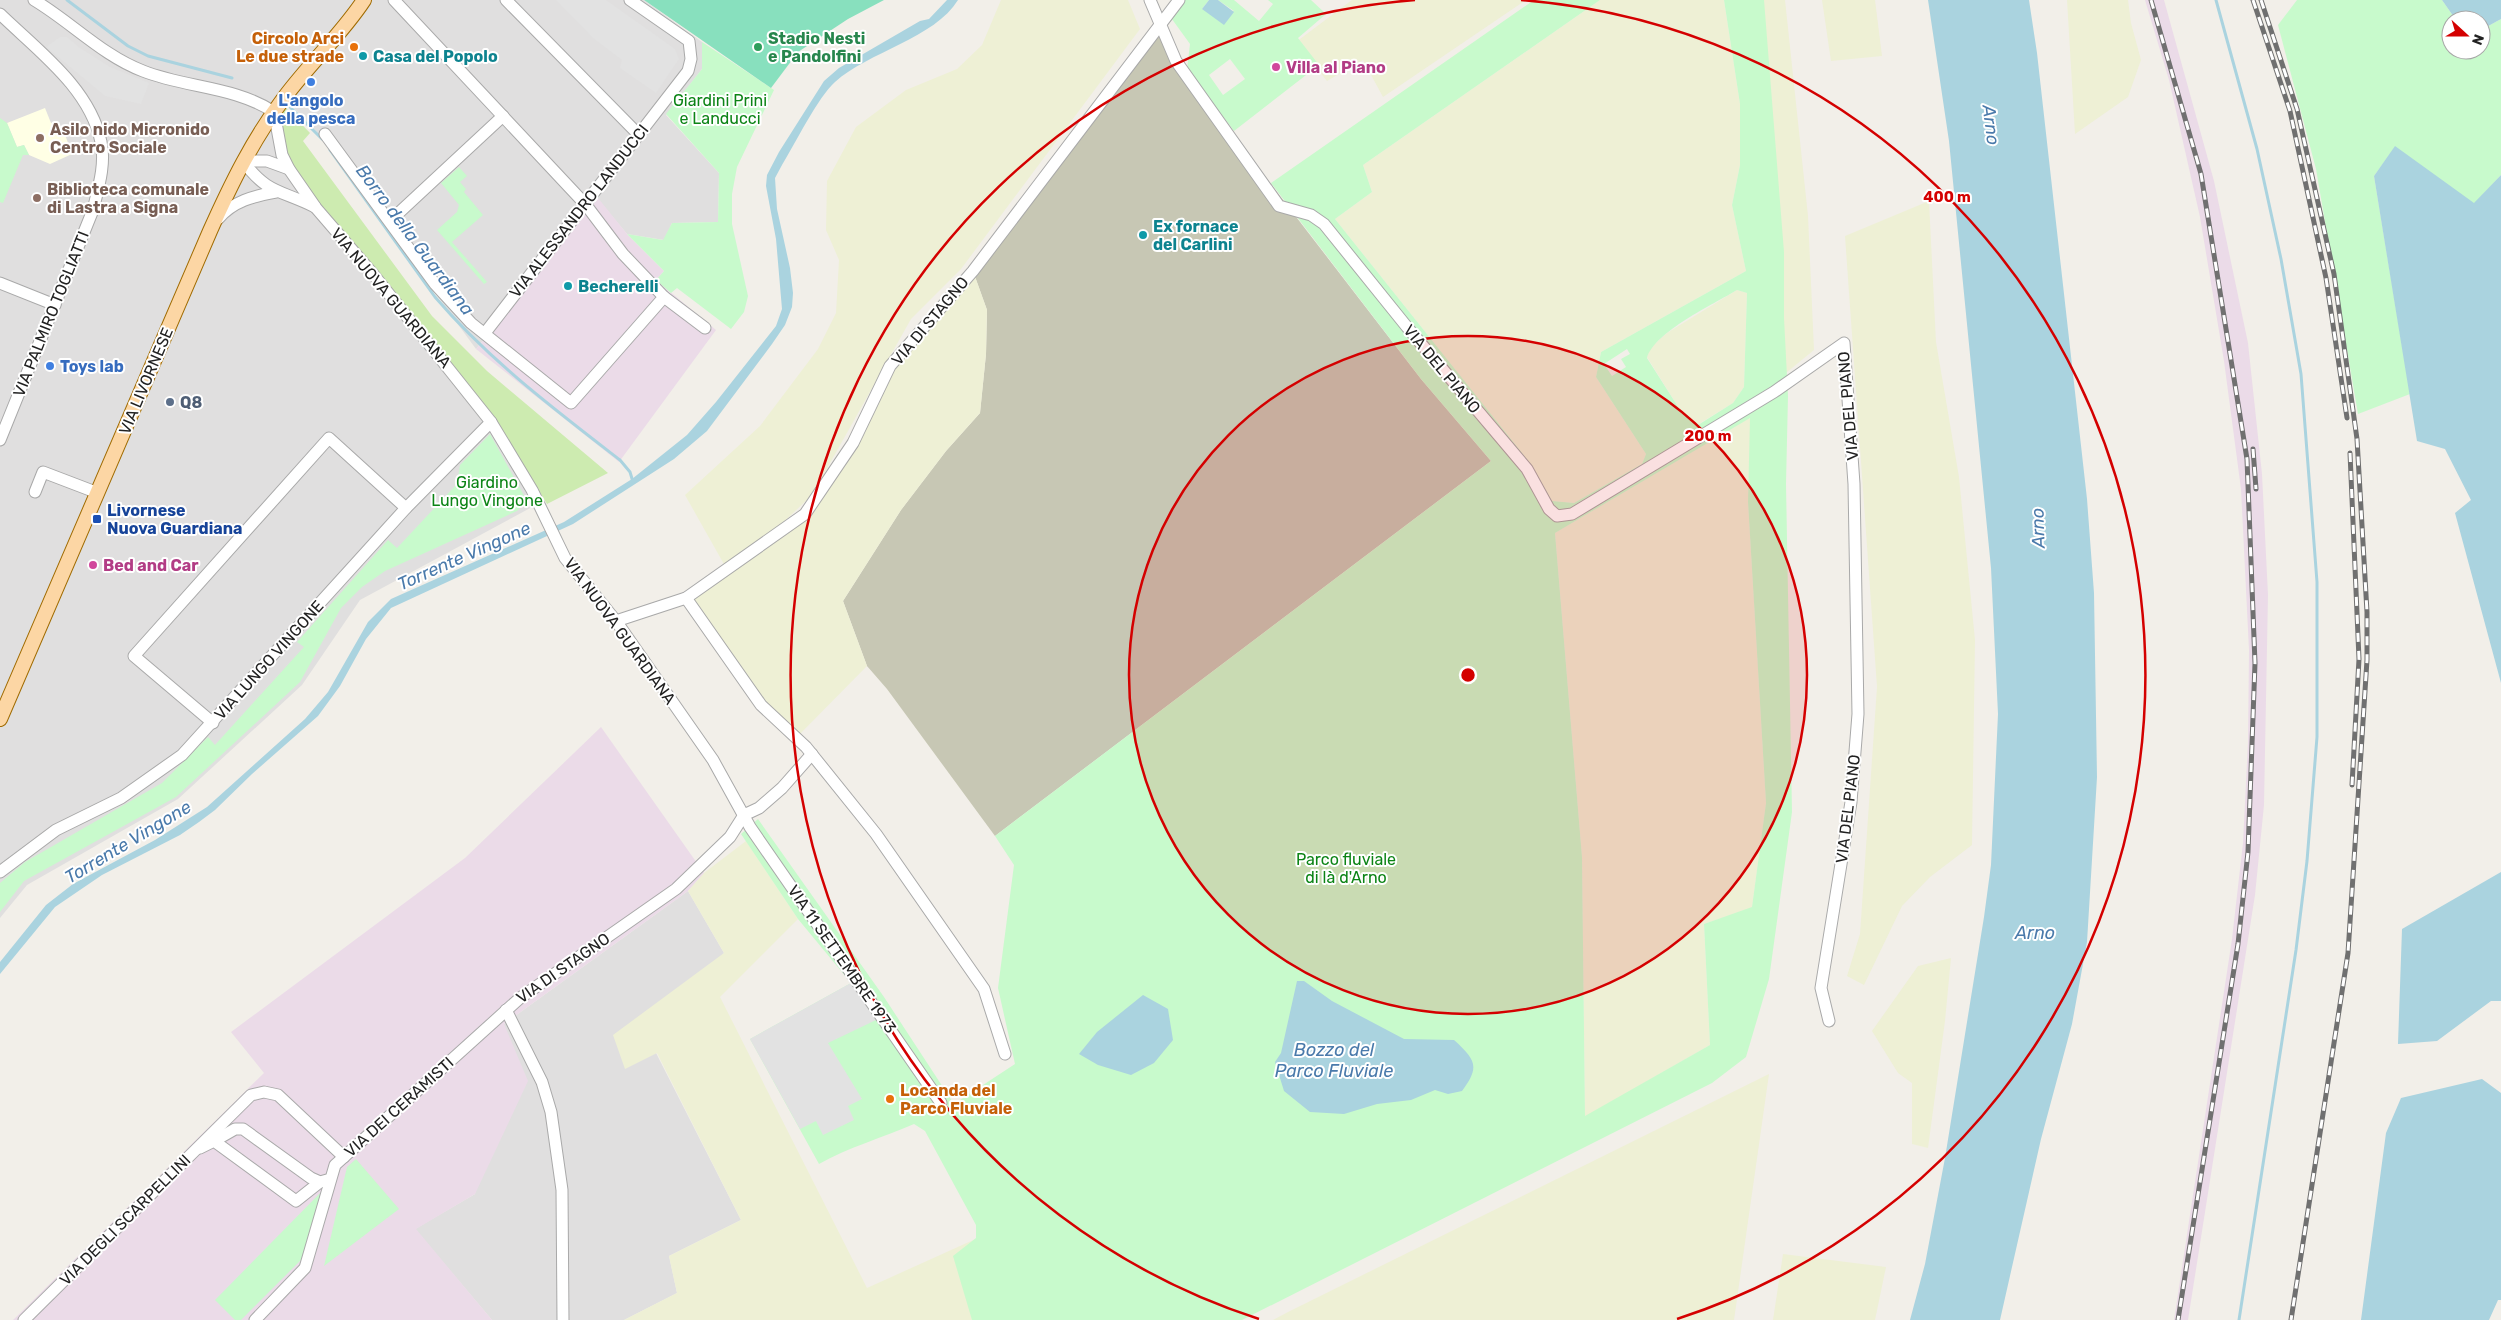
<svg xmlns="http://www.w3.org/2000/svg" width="2501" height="1320" font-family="Rubik,sans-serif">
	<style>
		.residential { fill: #e0dfdf }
		.industrial { fill: #ebdbe8 }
		.education { fill: #ffffe5 }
		.construction { fill: #c7c7b4 }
		.farmland { fill: #eef0d5 }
		.grass { fill: #cdebb0 }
		.park { fill: #c8facc; fill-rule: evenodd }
		.pitch { fill: #88e0be }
		.parking { fill: #e2e2e2 }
		.water { fill: #aad3df }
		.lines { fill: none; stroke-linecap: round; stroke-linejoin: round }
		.stream { stroke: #aad3df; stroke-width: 3 }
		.minor-casing { stroke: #a9a9a9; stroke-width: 13 }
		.major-casing { stroke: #a06b00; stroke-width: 16 }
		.minor { stroke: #fff; stroke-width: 11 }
		.major { stroke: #fcd6a4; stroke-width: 14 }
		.rail-casing { stroke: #707070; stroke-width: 5 }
		.rail { stroke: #fff; stroke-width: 3; stroke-dasharray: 9; stroke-linecap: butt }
		.ring { fill: none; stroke: #d40000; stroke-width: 2.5 }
		.food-dot { fill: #e8710a; stroke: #fff; stroke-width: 2 }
		.leisure-dot { fill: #2e9e5b; stroke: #fff; stroke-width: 2 }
		.culture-dot { fill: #0f9aa8; stroke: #fff; stroke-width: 2 }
		.hotel-dot { fill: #d1479c; stroke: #fff; stroke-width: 2 }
		.shop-dot { fill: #3f7fe0; stroke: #fff; stroke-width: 2 }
		.education-dot { fill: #8d6e63; stroke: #fff; stroke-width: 2 }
		.service-dot { fill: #5c6f8a; stroke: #fff; stroke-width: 2 }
		.transit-dot { fill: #1a4fb4; stroke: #fff; stroke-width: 2 }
		.labels { text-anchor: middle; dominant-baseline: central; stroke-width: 4; stroke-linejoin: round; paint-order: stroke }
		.food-label { font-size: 16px; font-weight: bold; fill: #c56008; stroke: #fff; text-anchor: end }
		.leisure-label { font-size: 16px; font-weight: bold; fill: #27864d; stroke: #fff; text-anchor: start }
		.culture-label { font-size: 16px; font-weight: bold; fill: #0d838f; stroke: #fff; text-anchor: start }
		.hotel-label { font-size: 16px; font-weight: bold; fill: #b23c85; stroke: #fff; text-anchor: start }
		.shop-label { font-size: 16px; font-weight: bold; fill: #366cbe; stroke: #fff }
		.park-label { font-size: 16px; fill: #0c8416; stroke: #fff }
		.education-label { font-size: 16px; font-weight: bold; fill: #785e54; stroke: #fff; text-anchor: start }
		.street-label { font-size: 16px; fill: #222; stroke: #fff }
		.service-label { font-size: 16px; font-weight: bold; fill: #4e5e75; stroke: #fff; text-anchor: start }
		.transit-label { font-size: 16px; font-weight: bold; fill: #164399; stroke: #fff; text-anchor: start }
		.water-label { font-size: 18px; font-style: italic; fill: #4a7aab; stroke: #fff }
		.centre { fill: #d40000; stroke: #fff; stroke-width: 2.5 }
		.ring-label { font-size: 15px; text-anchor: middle; font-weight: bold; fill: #d40000; stroke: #fff; stroke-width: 4; stroke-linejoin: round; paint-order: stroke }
	</style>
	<rect width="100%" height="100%" fill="#f2efe9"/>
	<!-- residential -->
	<g class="residential">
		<path d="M0 0H644L702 42V69L666 115 719 173 718 222 672 223 664 240 627 234 597 198 476 349 317 132 287 101 280 112V148L485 420 534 506 360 600 302 685 178 799 27 885 0 918Z"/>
		<path d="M688 891 724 953 656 1053 741 1220 669 1256 677 1293 624 1320H492L415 1229 475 1194 504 1024Z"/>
	</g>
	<!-- industrial -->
	<g class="industrial">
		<path d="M2145 0H2164L2214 181 2248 343 2262 474 2268 595 2264 805 2255 895 2188 1320H2174L2232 939 2243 843 2248 742 2249 650 2241 489 2224 361 2200 217 2169 80Z"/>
		<path d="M598 198 627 234 664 271 656 280 716 330 619 462 476 349Z"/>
		<path d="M601 727 704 873 688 891 504 1024 528 1081 475 1194 416 1229 492 1320H13L264 1073 231 1032 465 858Z"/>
	</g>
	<!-- education -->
	<path class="education" d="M45 108 51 123 57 121 60 130 63 129 72 154 50 164 29 155 24 145 17 147 7 123Z"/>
	<!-- construction -->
	<path class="construction" d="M1161 23 1176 61 1421 379 1491 461 995 836 887 689 867 666 843 601 901 510 946 451 980 413 986 354 987 310 973 271Z"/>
	<!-- farmland -->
	<g class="farmland">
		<path d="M1001 0H1128L1140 29 961 269 911 319 812 495 770 535 725 566 685 495 760 426 818 349 836 313 839 260 826 230 827 181 856 127 906 90 957 69 982 45Z"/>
		<path d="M1352 0H1526L1383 97 1363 60 1327 81 1296 42Z"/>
		<path d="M1600 0H1724L1740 104V165L1732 205 1746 271 1601 352 1596 377 1646 454 1642 464 1574 503 1552 501 1530 463 1335 219 1372 192 1363 165Z"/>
		<path d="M1759 0H1785L1808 216 1814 350 1781 377Z"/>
		<path d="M1822 0H1875L1882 56 1831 61Z"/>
		<path d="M2067 0H2128L2131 23 2141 60 2128 97 2075 134Z"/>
		<path d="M1929 201 1936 342 1959 477 1975 640 1972 845 1930 877 1902 906 1864 985 1847 976 1860 934 1877 687 1845 236Z"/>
		<path d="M973 271 987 310 986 354 980 413 946 451 901 510 843 601 867 666 796 738 761 705 686 598 805 514 853 443 890 366Z"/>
		<path d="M1737 290 1747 293 1744 387 1733 403 1697 425 1682 413 1647 357 1649 349 1667 333Z"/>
		<path d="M1751 417 1748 502 1766 803 1752 908 1704 924 1710 1045 1585 1117 1582 857 1555 533Z"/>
		<path d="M746 841 798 919 720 997 867 1288 1002 1227 1029 1320H624L677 1293 669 1256 741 1220 657 1053 625 1069 613 1035 724 953 688 891 704 873Z"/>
		<path d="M1951 958 1945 1021 1928 1148 1912 1144V1083L1898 1073 1872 1031 1918 966Z"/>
		<path d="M1769 1074 1734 1320H1273L1288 1312Z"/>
		<path d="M1783 1254 1886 1267 1875 1320H1773Z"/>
	</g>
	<!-- grass -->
	<path class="grass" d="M284 106 310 133 303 141 432 316 487 371 608 473 547 504 489 410 416 326 293 173 281 136V111Z"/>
	<!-- park -->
	<g class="park">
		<path d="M1181 0H1209L1202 9 1234 11 1218 0H1234L1259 21 1273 4 1268 0H1311L1326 14 1298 38 1319 65 1234 131 1187 69 1190 44 1169 15ZM1230 59 1245 79 1223 95 1209 75Z"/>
		<path d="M1534 0H1600L1363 165 1372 192 1335 219 1530 463 1552 501 1574 503 1642 464 1646 454 1596 377 1601 352 1746 271 1732 205 1740 165V104L1724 0H1764L1784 252V318L1788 396 1786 484 1792 812 1769 979 1746 1057 1712 1083 1242 1320H972L953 1256 976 1238V1225L925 1131 914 1124C882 1138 849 1147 819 1164L750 1039 851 983 798 919 741 834 758 819 884 997 954 1104 1015 1064 998 988 1014 865 995 836 1491 461 1421 379 1271 183ZM1737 290 1747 293 1744 387 1733 403 1698 425 1682 413 1647 358C1654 332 1714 304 1737 290ZM1627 349 1630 354 1621 359 1626 367 1612 376 1604 364ZM1750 418 1748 502 1766 803 1752 907 1704 924 1710 1045 1585 1116 1582 857 1555 533Z"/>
		<path d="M2297 0H2442L2456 20H2451V50H2481V30L2501 19V175L2474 204 2395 147 2374 176 2410 394 2358 414 2316 169 2278 25Z"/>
		<path d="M702 42 774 90 737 167 732 194V224L748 296 744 312 731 329 677 288 671 293 656 280 664 271 627 234 663 240 672 223 718 222 719 173 666 114 702 69Z"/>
		<path d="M0 118 7 123 17 147 24 145 29 155H23L3 203 0 202Z"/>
		<path d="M459 167 467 176 460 182 466 189 464 192 483 215 452 242 487 282 484 284 437 230 457 212 459 205 441 183Z"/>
		<path d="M490 434 527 501 517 511 385 571 362 587 341 608 300 682 176 797 24 881 0 912V883L25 862 162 783 208 737 215 745 304 647 297 642 388 540 397 548 457 484 460 465Z"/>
		<path d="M356 1159 399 1209 324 1266 347 1167Z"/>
		<path d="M329 1184 308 1253 241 1320H235L215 1300Z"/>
	</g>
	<!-- pitch -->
	<path class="pitch" d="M644 0H884L848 19 798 52 771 88Z"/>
	<!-- parking -->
	<g class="parking">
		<path d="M556 0H606L675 49 679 59 656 93 620 68 622 60 593 38Z"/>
		<path d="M60 37H67L80 48 110 67 149 83 141 104 105 96 46 47Z"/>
		<path d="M851 983 876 1020 828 1043 862 1099 848 1106 854 1120 823 1135 816 1121 800 1129 750 1039Z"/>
	</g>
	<!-- water -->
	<g class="water">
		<path d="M947 0H958C935 38 868 52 835 82 818 97 795 144 782 165L775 178 777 209 790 268 793 293 792 307 785 325 772 344 707 431 674 459 573 524 391 608 366 639 340 686 318 716 252 774 215 810 199 822 180 835 102 875 55 907 0 974V962L46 905 73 884 155 840 207 807 305 719 328 692 368 622 391 599 564 522 632 479 687 435 716 402 776 326 782 309 776 239 766 186 767 175 779 152 824 81 839 68 920 21 929 19Z"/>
		<path d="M1209 0H1218L1234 12 1224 25 1202 9Z"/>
		<path d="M1928 0H2029L2037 53 2087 499 2094 593 2097 777 2087 942 2072 1024 2041 1139 2000 1320H1910L1925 1264 1945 1158 1984 917 1991 865 1998 714 1991 568 1949 141Z"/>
		<path d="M2442 0H2501V19L2481 30V20H2456Z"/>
		<path d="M2395 146 2474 203 2501 175V683L2455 513 2471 500 2445 449 2417 441 2374 176Z"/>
		<path d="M2501 872V1001H2491L2437 1041 2398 1044 2402 929Z"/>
		<path d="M1297 981H1304L1332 1001 1404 1039 1454 1040C1476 1060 1480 1067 1462 1091L1448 1094 1435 1090 1411 1100 1377 1104 1344 1114 1310 1112 1284 1091 1275 1062 1281 1053Z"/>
		<path d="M1143 995 1168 1009 1173 1040 1154 1063 1131 1075 1098 1065 1079 1054 1097 1032Z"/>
		<path d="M2482 1079 2501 1093V1300H2498L2489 1320H2361L2386 1133 2401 1098Z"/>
	</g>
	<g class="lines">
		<!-- stream -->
		<g class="stream">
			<path d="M67 0 128 46 148 56 232 78"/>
			<path d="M2216 0 2257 149 2281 259 2301 374 2317 582V737L2307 861 2296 950 2239 1320"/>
			<path d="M289 106 322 139"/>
			<path d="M330 150 435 297C489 360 554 409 620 460L630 472 633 482"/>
		</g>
		<!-- minor casing -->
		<g class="minor-casing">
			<g id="minor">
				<path d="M34 0C71 22 103 56 143 71 186 88 234 86 274 112L282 155 289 169 316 208 373 274 491 422 532 490 565 558 616 621 713 760 750 827 941 1103"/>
				<path d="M506 0 638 134"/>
				<path d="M1150 0 1176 61 1279 206 1311 215 1324 224 1407 327 1527 469 1549 509 1557 516 1572 514 1774 392 1844 343 1854 484 1858 714 1851 802 1821 988 1829 1021"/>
				<path d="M0 14C37 50 90 88 101 142 106 164 98 189 93 210L0 440"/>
				<path d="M325 134 435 284 471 323 571 403 664 297 623 254 586 205 394 0"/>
				<path d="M243 161C267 194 281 190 315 207"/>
				<path d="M243 161H267L289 169"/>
				<path d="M218 219C233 201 254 196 276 192"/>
				<path d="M390 221 503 116"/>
				<path d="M0 283 55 305"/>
				<path d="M664 297 705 328"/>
				<path d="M485 333 688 71 691 59 689 41 630 0"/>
				<path d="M35 492 43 472 98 493"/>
				<path d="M686 598 761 705 806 747 876 834 984 989 1005 1054"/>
				<path d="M616 621 686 598 805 514 853 443 890 366 973 271 1179 0"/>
				<path d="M213 723 134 656 329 438 406 508"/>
				<path d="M0 872 56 830 121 798 182 755 406 508 491 422"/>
				<path d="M506 1010 542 1082 551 1112 562 1190 563 1320"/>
				<path d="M214 1141 235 1129H243L311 1178 320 1182 327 1180"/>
				<path d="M200 1148 214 1141 296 1201 320 1182"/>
				<path d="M24 1320 251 1095 264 1092 278 1095 344 1157"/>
				<path d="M255 1320 305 1268 335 1165 520 998 676 889 730 837 744 815 759 808 782 788 812 754"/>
			</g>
		</g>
		<!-- major casing -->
		<g class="major-casing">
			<path id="major" d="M0 719 210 231C231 184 253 139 284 98 309 64 341 35 364 0"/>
		</g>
		<!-- minor -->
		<use href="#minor" class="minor"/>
		<!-- major -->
		<use href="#major" class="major"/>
		<!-- rail casing -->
		<g class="rail-casing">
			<g id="rail">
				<path d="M2151 0 2201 174 2247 459 2255 663 2248 852 2238 944 2178 1320"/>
				<path d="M2253 0 2290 111 2326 278 2347 418"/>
				<path d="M2261 0 2297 109 2334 274 2357 439 2367 612V660L2348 953 2291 1320"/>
				<path d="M2253 449 2256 489"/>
				<path d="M2350 453 2359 659 2352 785"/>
			</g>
		</g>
		<!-- rail -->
		<use href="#rail" class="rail"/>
	</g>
	<!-- distance rings -->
	<circle cx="1468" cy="675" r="339" fill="#d40000" fill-opacity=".12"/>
	<g class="ring">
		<circle cx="1468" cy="675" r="339"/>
		<path d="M1259 1319A677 677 0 0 1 1415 0M1521 0A677 677 0 0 1 1677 1319"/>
	</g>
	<!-- markers -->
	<g class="food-dot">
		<circle cx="354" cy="47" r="5"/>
		<circle cx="890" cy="1099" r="5"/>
	</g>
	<circle class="leisure-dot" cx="758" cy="47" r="5"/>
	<g class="culture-dot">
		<circle cx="363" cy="56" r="5"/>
		<circle cx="1143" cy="235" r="5"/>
		<circle cx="568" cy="286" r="5"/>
	</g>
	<g class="hotel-dot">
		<circle cx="1276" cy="67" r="5"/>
		<circle cx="93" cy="565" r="5"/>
	</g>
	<g class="shop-dot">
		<circle cx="311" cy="82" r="5"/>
		<circle cx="50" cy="366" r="5"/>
	</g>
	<g class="education-dot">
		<circle cx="40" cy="138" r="5"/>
		<circle cx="37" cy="198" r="5"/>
	</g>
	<circle class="service-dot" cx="170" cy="402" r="5"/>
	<rect class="transit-dot" x="92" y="514" width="10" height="10" rx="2.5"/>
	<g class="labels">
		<!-- food labels -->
		<g class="food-label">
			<text x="344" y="38">Circolo Arci<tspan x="344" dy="18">Le due strade</tspan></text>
			<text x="900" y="1090" text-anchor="start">Locanda del<tspan x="900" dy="18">Parco Fluviale</tspan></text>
		</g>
		<!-- leisure labels -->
		<g class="leisure-label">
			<text x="768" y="38">Stadio Nesti<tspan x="768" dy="18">e Pandolfini</tspan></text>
		</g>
		<!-- culture labels -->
		<g class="culture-label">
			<text x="373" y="56">Casa del Popolo</text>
			<text x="1153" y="226">Ex fornace<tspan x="1153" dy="18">del Carlini</tspan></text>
			<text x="578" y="286">Becherelli</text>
		</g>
		<!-- hotel labels -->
		<g class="hotel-label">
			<text x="1286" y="67">Villa al Piano</text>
			<text x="103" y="565">Bed and Car</text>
		</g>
		<!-- shop labels -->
		<g class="shop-label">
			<text x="311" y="100">L'angolo<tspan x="311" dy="18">della pesca</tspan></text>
			<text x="60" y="366" text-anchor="start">Toys lab</text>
		</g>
		<!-- park labels -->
		<g class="park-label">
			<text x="720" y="100">Giardini Prini<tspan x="720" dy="18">e Landucci</tspan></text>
			<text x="487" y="482">Giardino<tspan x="487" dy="18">Lungo Vingone</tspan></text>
			<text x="1346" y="859">Parco fluviale<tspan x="1346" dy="18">di là d'Arno</tspan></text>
		</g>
		<!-- education labels -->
		<g class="education-label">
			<text x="50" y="129">Asilo nido Micronido<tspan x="50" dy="18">Centro Sociale</tspan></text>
			<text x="47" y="189">Biblioteca comunale<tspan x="47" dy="18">di Lastra a Signa</tspan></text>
		</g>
		<!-- street labels -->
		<g class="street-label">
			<text transform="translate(579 211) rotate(-52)">VIA ALESSANDRO LANDUCCI</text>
			<text transform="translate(391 298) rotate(50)">VIA NUOVA GUARDIANA</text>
			<text transform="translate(51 314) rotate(-68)">VIA PALMIRO TOGLIATTI</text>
			<text transform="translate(930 321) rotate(-50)">VIA DI STAGNO</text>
			<text transform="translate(1442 369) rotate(50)">VIA DEL PIANO</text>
			<text transform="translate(146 381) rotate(-67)">VIA LIVORNESE</text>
			<text transform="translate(1848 406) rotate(-95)">VIA DEL PIANO</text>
			<text transform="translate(620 631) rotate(54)">VIA NUOVA GUARDIANA</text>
			<text transform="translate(269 660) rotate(-48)">VIA LUNGO VINGONE</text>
			<text transform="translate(1848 809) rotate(-83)">VIA DEL PIANO</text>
			<text transform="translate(842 959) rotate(55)">VIA 11 SETTEMBRE 1973</text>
			<text transform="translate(563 968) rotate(-35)">VIA DI STAGNO</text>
			<text transform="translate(399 1107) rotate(-42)">VIA DEI CERAMISTI</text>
			<text transform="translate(125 1220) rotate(-45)">VIA DEGLI SCARPELLINI</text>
		</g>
		<!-- service labels -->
		<g class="service-label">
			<text x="180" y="402">Q8</text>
		</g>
		<!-- transit labels -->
		<g class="transit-label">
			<text x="107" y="510">Livornese<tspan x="107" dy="18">Nuova Guardiana</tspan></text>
		</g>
		<!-- water labels -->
		<g class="water-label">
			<text transform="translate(1991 125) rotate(83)">Arno</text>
			<text transform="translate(415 240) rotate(53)">Borro della Guardiana</text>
			<text transform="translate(2038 528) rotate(-92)">Arno</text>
			<text transform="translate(464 556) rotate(-24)">Torrente Vingone</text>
			<text transform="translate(128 842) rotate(-31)">Torrente Vingone</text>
			<text x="2035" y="933">Arno</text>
			<text x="1334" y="1050">Bozzo del<tspan x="1334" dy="21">Parco Fluviale</tspan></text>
		</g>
	</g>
	<circle cx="1468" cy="675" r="8" class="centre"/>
	<g class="ring-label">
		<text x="1947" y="202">400 m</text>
		<text x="1708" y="441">200 m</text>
	</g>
	<!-- north arrow -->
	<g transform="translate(2466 35) rotate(111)"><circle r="24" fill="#ffffff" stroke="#a7a7a7"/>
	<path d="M0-4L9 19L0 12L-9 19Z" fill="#d40000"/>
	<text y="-8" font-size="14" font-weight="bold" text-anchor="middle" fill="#222222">N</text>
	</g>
</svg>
